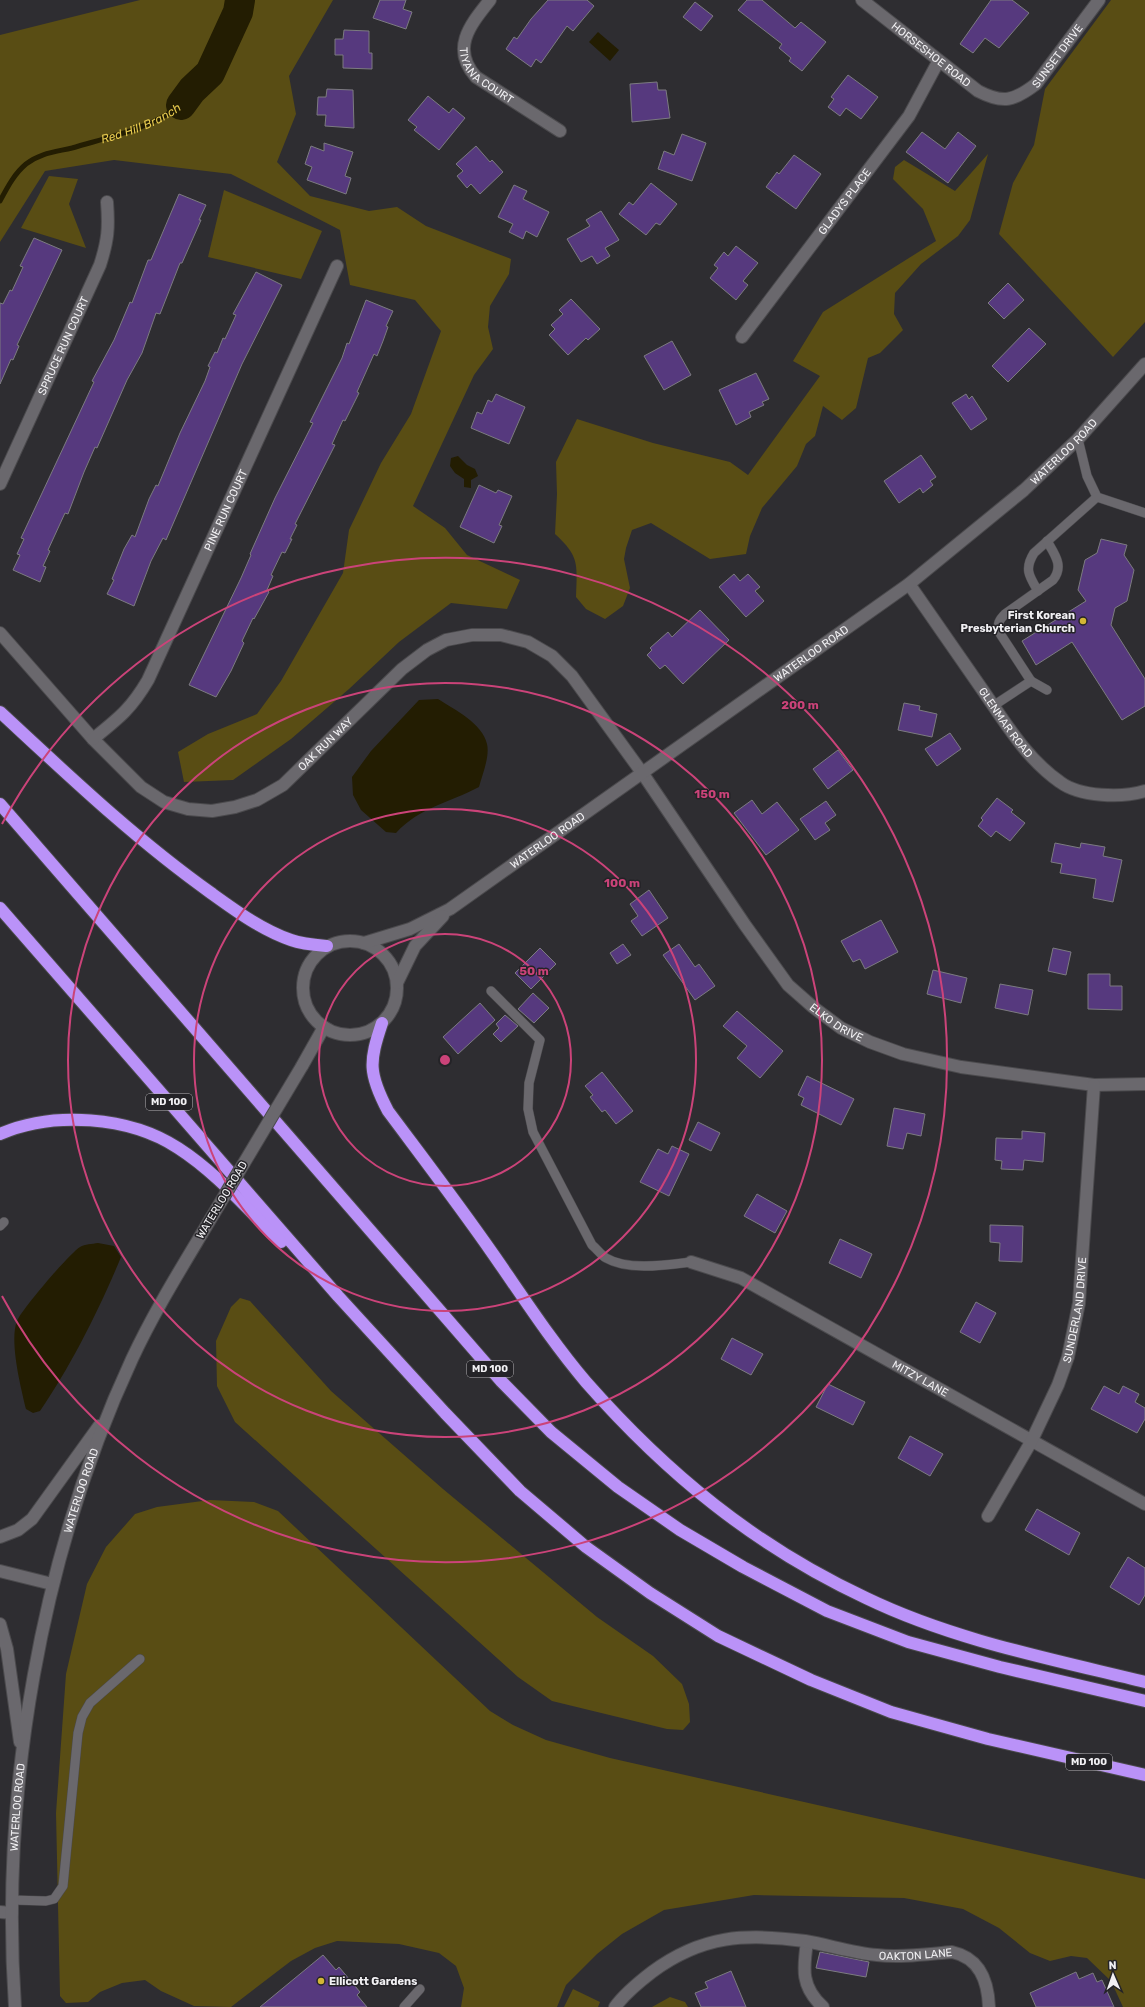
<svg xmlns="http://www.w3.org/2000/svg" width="1145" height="2007" font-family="Rubik,sans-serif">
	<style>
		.green { fill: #594d14 }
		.water { fill: #231d02 }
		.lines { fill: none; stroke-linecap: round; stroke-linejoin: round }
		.stream { stroke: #231d02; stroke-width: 5 }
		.river { stroke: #231d02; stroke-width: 30 }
		.building { fill: #56397e; stroke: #7c7b80 }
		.service-casing { stroke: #4b4a4d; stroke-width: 10 }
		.minor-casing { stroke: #4b4a4d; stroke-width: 14 }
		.secondary-casing { stroke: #4b4a4d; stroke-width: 14 }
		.motorway-casing { stroke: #4b4a4d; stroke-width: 14 }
		.service { stroke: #6a686d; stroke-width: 9 }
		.minor { stroke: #6a686d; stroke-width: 12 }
		.secondary { stroke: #6a686d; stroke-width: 12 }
		.motorway { stroke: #ba92f8; stroke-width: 12 }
		.secondary-bridge-casing { stroke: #4b4a4d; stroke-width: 14; stroke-linecap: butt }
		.secondary-bridge { stroke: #6a686d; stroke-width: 12 }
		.ring { fill: none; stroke: #cb4379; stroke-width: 2 }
		.poi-dot { fill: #d3b635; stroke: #242327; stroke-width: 1.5 }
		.labels { text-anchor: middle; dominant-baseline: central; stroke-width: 3; stroke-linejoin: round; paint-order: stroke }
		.shield { fill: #242327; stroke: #b4b2b6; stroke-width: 1 }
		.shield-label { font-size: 10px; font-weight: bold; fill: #f1f0f3 }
		.street-label { font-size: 11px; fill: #f1f0f3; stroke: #242327 }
		.poi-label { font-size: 11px; font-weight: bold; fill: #f1f0f3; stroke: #242327; text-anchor: end }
		.water-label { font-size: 12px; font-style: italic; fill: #e7ca4f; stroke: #242327 }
		.centre { fill: #cb4379; stroke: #242327; stroke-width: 2 }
		.ring-label { font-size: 12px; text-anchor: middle; font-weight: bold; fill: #cb4379; stroke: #242327; stroke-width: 3; stroke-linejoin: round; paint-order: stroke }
	</style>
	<rect width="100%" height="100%" fill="#2e2d31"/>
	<!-- green -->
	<g class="green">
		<path d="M140 0H333L289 76 296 114 277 162 310 196 369 211 397 207 426 226 511 259 509 274 490 306 488 327 493 349 474 375 413 506 445 528 467 555 520 580 507 609 451 603 399 642 349 689 291 739 233 780 184 782 178 752 208 734 257 714 281 681 343 573 349 530 381 463 411 414 441 331 415 300 350 285 340 230 231 174 114 160 45 171 0 242V35Z"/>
		<path d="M1111 0H1145V322L1113 357 999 234 1013 183 1034 145 1045 89Z"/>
		<path d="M988 154 970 220 958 236 921 264 895 293 894 314 903 330 880 353 868 358 856 408 842 420 823 406 815 436 806 444 797 466 762 508 750 536 746 554 710 559 651 523 632 530 626 548 624 559 630 588 623 606 605 619 586 609 576 597C577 564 580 557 555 534L557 494 556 462 577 419 653 443 730 462 748 475 820 376 793 361 823 312 936 241 923 209 893 179 895 167 904 160 955 191Z"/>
		<path d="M49 176 78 179 69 204 86 248 21 228Z"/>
		<path d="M224 190 322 231 301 279 208 257Z"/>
		<path d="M240 1298 250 1301 331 1391 443 1489 597 1617 653 1656 682 1684 689 1704 690 1722 683 1730 667 1729 552 1701 518 1677 235 1422 217 1386 216 1341 231 1307Z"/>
		<path d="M210 1500 254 1502 278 1511 490 1711 513 1725 546 1740 610 1758 1145 1879V2007H1123L1111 1981 1087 1958 1071 1956 1050 1961 1030 1953 999 1928 963 1909 904 1898 754 1895 664 1910 622 1934 597 1954 566 1985 557 2007H461L464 1988 456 1966 439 1953 399 1944 337 1941 315 1948 291 1961 231 2007 194 2006 161 1991 145 1980 122 1983 100 1992 88 2002 66 2003 60 1996 56 1813 66 1674 87 1584 106 1547 135 1514 157 1507Z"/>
		<path d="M573 1989 600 2002 598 2007H564Z"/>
		<path d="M670 1997 685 2002 688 2007H652Z"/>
	</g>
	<!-- water -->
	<g class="water">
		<path d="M598 32 619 50 610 61 589 42Z"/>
		<path d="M458 456 467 465 475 469 478 476 471 480V488L464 487V479L455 473 450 466 451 458Z"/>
		<path d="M438 699C455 710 482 723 487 744 490 757 482 775 479 787 449 803 420 807 396 833L386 832 361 810 353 795 352 777 371 751 419 700Z"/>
		<path d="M98 1243 114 1246 121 1257C100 1308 71 1366 40 1411L33 1413 26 1409C21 1388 9 1341 17 1321 22 1309 69 1254 80 1247 85 1244 92 1244 98 1243Z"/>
	</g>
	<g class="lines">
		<!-- stream -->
		<path class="stream" id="s1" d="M0 201C7 188 14 174 26 164 40 153 55 152 72 148 109 137 150 129 181 105"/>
		<!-- river -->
		<path class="river" d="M181 105 192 90 210 73 238 12 240 0"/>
	</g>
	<!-- building -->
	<g class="building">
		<path d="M380 0H406L403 9 412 12 406 29 373 18Z"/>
		<path d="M548 0H587L594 6 573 31 567 26 541 63 536 59 531 67 506 49 514 37 517 39 531 19Z"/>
		<path d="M747 0H762L795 28 801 22 826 42 802 71 789 61 791 58 779 48 782 44 738 10Z"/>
		<path d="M991 0H1012L1029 13 999 48 985 38 973 53 960 44Z"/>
		<path d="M695 2 713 16 701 31 683 17Z"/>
		<path d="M344 30 369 31V53H372V69L343 68V55H335V39H343Z"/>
		<path d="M848 75 878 97 861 119 846 108 840 116 828 107 834 99 831 97Z"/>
		<path d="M657 82 658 90H666L670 118 632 122 630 84Z"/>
		<path d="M327 89 353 90 354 128 325 126 326 115H317L318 97H326Z"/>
		<path d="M428 96 449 113 453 108 465 118 439 150 414 130 417 127 408 120Z"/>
		<path d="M922 132 945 149 958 132 976 146 948 183 906 152Z"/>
		<path d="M682 134 706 143 692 181 658 169 664 151 674 155Z"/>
		<path d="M324 143 353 152 345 176 351 178 346 194 307 180 312 167 305 164 311 146 324 151Z"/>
		<path d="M476 146 490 162 492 160 503 172 480 194 471 184 467 188 457 176 463 171 456 164Z"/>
		<path d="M794 155 821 174 796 209 766 187 777 172 779 174Z"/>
		<path d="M651 183 677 204 660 225 656 223 646 235 619 214 629 202 633 205Z"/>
		<path d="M514 185 527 191 523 199 549 212 537 237 526 231 523 239 509 232 513 224 498 217Z"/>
		<path d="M179 194 206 205 199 220H201L182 263H180L160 314 156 313 142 353 127 380 97 448 95 447 84 472 68 514 65 513 48 550 50 551 43 566 46 567 40 582 13 570 20 555 17 554 24 539 21 538 94 382 92 381 114 340 130 302 132 303 148 260H151Z"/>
		<path d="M601 211 619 240 605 248 610 256 597 264 592 256 581 262 567 239 590 226 586 220Z"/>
		<path d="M34 238 62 250 17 345 19 346 13 360 11 359 0 384V303L3 304 10 290 12 291 23 267 20 266Z"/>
		<path d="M736 246 758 263 743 281 748 285 736 300 710 278 718 268 714 265 724 252 728 256Z"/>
		<path d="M256 272 282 285 242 364 166 540 163 538 151 561 134 606 107 594 114 580 112 579 124 549 132 535 135 537 149 499 156 485 158 486 180 433 205 381 210 367 208 366 215 352 217 353 223 338 225 339 236 315 233 314Z"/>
		<path d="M1008 283 1024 300 1004 319 988 303Z"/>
		<path d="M571 299 600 329 588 340 586 338 568 355 549 335 555 329 551 325 563 314 559 310Z"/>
		<path d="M366 300 393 311 386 326 388 327 383 341 377 356 374 354 357 392 359 393 345 421 343 420 332 444 335 445 295 524 297 525 290 539H292L285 553 282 552 271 575 273 576 267 590 269 592 254 619 253 618 242 641 244 643 231 671 216 697 189 685 241 578 251 555 250 554 275 498 313 423 310 422 342 358 347 343 349 344Z"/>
		<path d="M1029 328 1046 344 1008 382 992 366Z"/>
		<path d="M672 341 691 375 664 390 644 356Z"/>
		<path d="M756 373 769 399 762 402 764 405 749 412 751 417 736 425 719 390Z"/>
		<path d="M496 394 525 407 509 444 471 428 477 412 482 414 488 400 492 402Z"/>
		<path d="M966 394 969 399 972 396 987 419 971 430 952 403Z"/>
		<path d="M921 455 936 477 930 481 933 485 923 493 920 488 899 503 884 481Z"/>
		<path d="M479 485 496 493 498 490 512 496 499 525 502 526 494 543 460 527Z"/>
		<path d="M1101 539 1127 545 1124 555 1134 570 1127 601 1115 608 1111 625 1145 679V706L1122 720 1072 642 1036 665 1022 641 1086 601 1078 590 1085 560 1097 553Z"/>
		<path d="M734 574 740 581 748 574 760 587 755 591 764 601 746 617 719 587Z"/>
		<path d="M700 610 729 640 683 684 665 665 660 669 647 655 652 650 650 648 668 632 672 637Z"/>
		<path d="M904 703 920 706 919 710 937 714 932 737 898 730Z"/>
		<path d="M950 733 961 749 937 766 925 749Z"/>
		<path d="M838 750 853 770 828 789 813 769Z"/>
		<path d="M997 798 1013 810 1011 812 1025 823 1010 841 996 831 991 837 978 826 983 820 981 818Z"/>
		<path d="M752 800 762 814 777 802 799 830 766 855 734 813Z"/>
		<path d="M826 801 836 815 825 823 830 830 815 840 800 819Z"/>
		<path d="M1055 843 1080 848 1081 843 1105 847 1103 856 1122 860 1113 902 1093 898 1096 879 1060 873 1062 864 1051 862Z"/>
		<path d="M649 890 668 918 642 936 631 921 638 916 630 904Z"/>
		<path d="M881 920 898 952 865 969 860 959 853 962 841 941Z"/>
		<path d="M623 944 631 955 617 964 610 953Z"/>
		<path d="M679 944 695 967 699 964 715 986 695 1000 663 955Z"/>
		<path d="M540 948 556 964 531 989 515 973Z"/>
		<path d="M1053 948 1071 952 1066 975 1048 971Z"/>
		<path d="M933 970 967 978 961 1003 927 994Z"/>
		<path d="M1088 974H1110V986H1122V1010L1088 1009Z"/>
		<path d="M1000 984 1033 990 1028 1015 995 1008Z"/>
		<path d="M533 993 549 1008 534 1023 518 1009Z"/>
		<path d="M480 1003 495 1020 458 1054 443 1037Z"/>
		<path d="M737 1011 783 1051 760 1078 737 1058 747 1046 723 1026Z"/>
		<path d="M505 1015 518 1026 501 1042 493 1034 499 1028 496 1024Z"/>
		<path d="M602 1072 633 1111 616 1124 605 1110 602 1112 590 1097 593 1095 585 1086Z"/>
		<path d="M807 1076 854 1099 841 1125 801 1105 804 1098 798 1095Z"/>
		<path d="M894 1108 925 1114 921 1136 907 1133 903 1149 887 1146Z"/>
		<path d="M698 1122 720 1133 711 1151 689 1140Z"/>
		<path d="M1022 1131 1045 1133 1043 1162 1024 1160 1023 1170 1001 1169 1002 1161 995 1160 996 1138 1022 1139Z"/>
		<path d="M672 1146 689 1154 669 1196 640 1182 658 1149 668 1154Z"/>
		<path d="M757 1194 787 1211 775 1233 744 1216Z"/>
		<path d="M990 1225 1023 1226 1022 1262 999 1261 1000 1243 990 1242Z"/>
		<path d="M840 1239 872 1254 861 1278 829 1263Z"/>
		<path d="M976 1302 996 1313 980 1343 960 1332Z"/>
		<path d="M732 1338 763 1354 751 1375 721 1359Z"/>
		<path d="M828 1384 865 1402 853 1425 816 1407Z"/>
		<path d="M1104 1386 1119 1394 1123 1386 1139 1394 1135 1402 1145 1408V1419L1137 1433 1091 1409Z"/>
		<path d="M910 1436 943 1454 930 1476 898 1458Z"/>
		<path d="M1037 1509 1080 1533 1069 1555 1025 1530Z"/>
		<path d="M1128 1557 1145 1568V1595L1139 1605 1110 1587Z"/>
		<path d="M820 1952 869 1962 866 1977 816 1968Z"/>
		<path d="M323 1955 336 1970 339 1967 360 1992 357 1995 367 2007H260Z"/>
		<path d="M731 1971 746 2007H701L695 1993 708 1988 705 1982Z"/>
		<path d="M1076 1972 1079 1979 1093 1973 1097 1982 1102 1980 1114 2007H1036L1030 1993Z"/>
	</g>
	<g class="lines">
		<!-- service casing -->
		<g class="service-casing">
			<g id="service">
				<path d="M1078 439 1087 476 1097 497 1145 513"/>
				<path d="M1038 591C1029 576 1024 569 1034 553L1097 497"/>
				<path d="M1031 681 999 632C997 624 999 620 1005 614L1053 580C1064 566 1055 555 1047 541"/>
				<path d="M993 706 1031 681 1047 690"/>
				<path d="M491 991 540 1040 529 1083 528 1109 533 1132 592 1245C597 1249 601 1255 606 1258 628 1271 666 1265 691 1262"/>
				<path d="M0 1226 4 1222"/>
				<path d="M12 1900 46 1901 54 1899 63 1886 78 1733 82 1717 90 1703 140 1659"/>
				<path d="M404 2007 420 1989"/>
			</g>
		</g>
		<!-- minor casing -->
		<g class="minor-casing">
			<g id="minor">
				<path id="s2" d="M490 0C471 24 450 48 476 77L560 131"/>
				<path id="s3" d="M862 0 978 91C1003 104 1014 101 1036 84L1099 0"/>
				<path id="s4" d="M742 337 909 116 938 62"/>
				<path id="s5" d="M0 484 100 265C108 240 109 228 107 202"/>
				<path id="s6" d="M909 584C934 620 959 656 984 692 1006 724 1027 759 1060 782 1080 797 1122 798 1145 791"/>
				<path id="s7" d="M0 633 93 739 141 787 164 802 188 809 212 811 235 807 257 800 283 785 402 669 427 650 446 640 472 635H501L528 642 552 656 572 676 643 774 745 925 788 985 813 1007 841 1028 870 1042 903 1054 961 1067 1094 1085 1145 1084"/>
				<path id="s8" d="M93 739C119 718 131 709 148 680L337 266"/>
				<path id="s9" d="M691 1262 741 1278 1145 1504"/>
				<path id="s10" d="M988 1516 1031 1442 1058 1385 1068 1357 1079 1303 1094 1085"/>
				<path d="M0 1912 12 1913"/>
				<path d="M807 1942C803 1969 801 1987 823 2007"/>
				<path id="s11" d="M615 2007C625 1993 639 1982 652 1972 702 1935 746 1933 805 1941 829 1945 852 1953 877 1955 901 1958 928 1954 952 1952 980 1958 988 1981 989 2007"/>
			</g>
		</g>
		<!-- secondary casing -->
		<g class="secondary-casing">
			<g id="secondary">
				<circle cx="350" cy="988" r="47"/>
				<path id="s12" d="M364 943 410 929 450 909 909 584 1024 490 1078 439 1145 364"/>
				<path d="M397 983 415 946 443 916"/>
				<path d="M302 1066 324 1027"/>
				<path d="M0 1537 18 1530 32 1519 99 1426"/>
				<path d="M0 1571 52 1584"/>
				<path d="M0 1624 7 1649 20 1742"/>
				<path id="s13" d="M15 2007C0 1791 41 1555 132 1359 152 1316 177 1275 201 1235"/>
			</g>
		</g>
		<!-- motorway casing -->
		<g class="motorway-casing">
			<g id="motorway">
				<path d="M0 712C68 775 135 839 211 893 236 911 262 930 291 940 302 944 315 945 327 946"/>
				<path d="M0 804 501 1381 551 1432 618 1487 680 1530 743 1567 827 1611 908 1642 1000 1667 1145 1701"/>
				<path d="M0 908 338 1296 445 1413 520 1491 586 1547 650 1593 718 1636 811 1680 891 1712 988 1739 1145 1775"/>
				<path d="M382 1023C369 1062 368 1073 388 1111 423 1158 459 1205 493 1254 523 1297 552 1342 586 1382 667 1474 755 1546 866 1598 953 1640 1051 1659 1145 1682"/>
				<path d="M0 1134C53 1111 129 1116 178 1148 217 1173 248 1210 281 1242"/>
			</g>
		</g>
		<!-- service -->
		<use href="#service" class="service"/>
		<!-- minor -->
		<use href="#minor" class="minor"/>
		<!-- secondary -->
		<use href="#secondary" class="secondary"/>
		<!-- motorway -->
		<use href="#motorway" class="motorway"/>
		<!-- secondary-bridge casing -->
		<g class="secondary-bridge-casing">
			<path id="secondary-bridge" d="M201 1235 302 1066"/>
		</g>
		<!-- secondary-bridge -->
		<use href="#secondary-bridge" class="secondary-bridge"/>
	</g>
	<!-- distance rings -->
	<g class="ring">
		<circle cx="445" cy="1060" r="126"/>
		<circle cx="445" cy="1060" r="251"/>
		<circle cx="445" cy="1060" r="377"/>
		<path d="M2 824A502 502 0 1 1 2 1296"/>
	</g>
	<!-- markers -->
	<g class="poi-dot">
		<circle cx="1083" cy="621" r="4"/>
		<circle cx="321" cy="1981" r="4"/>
	</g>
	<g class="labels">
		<!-- shield labels -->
		<g class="shield">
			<rect x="146" y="1094" width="46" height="16" rx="3"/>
			<rect x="467" y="1361" width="46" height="16" rx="3"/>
			<rect x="1066" y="1754" width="46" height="16" rx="3"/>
		</g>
		<g class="shield-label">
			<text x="169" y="1102">MD 100</text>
			<text x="490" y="1369">MD 100</text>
			<text x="1089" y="1762">MD 100</text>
		</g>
		<!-- street labels -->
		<g class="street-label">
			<text stroke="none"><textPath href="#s3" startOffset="88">HORSESHOE ROAD</textPath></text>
			<text stroke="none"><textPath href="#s3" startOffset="246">SUNSET DRIVE</textPath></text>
			<text stroke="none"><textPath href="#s2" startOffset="93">TIYANA COURT</textPath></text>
			<text stroke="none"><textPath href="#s4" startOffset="170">GLADYS PLACE</textPath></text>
			<text stroke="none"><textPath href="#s5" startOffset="152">SPRUCE RUN COURT</textPath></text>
			<text stroke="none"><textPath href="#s12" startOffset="859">WATERLOO ROAD</textPath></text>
			<text stroke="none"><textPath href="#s8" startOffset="268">PINE RUN COURT</textPath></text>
			<text stroke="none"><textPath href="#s12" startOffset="535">WATERLOO ROAD</textPath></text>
			<text stroke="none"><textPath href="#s6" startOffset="169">GLENMAR ROAD</textPath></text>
			<text stroke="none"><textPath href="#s7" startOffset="421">OAK RUN WAY</textPath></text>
			<text stroke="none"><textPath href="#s12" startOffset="212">WATERLOO ROAD</textPath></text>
			<text stroke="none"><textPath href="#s7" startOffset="1159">ELKO DRIVE</textPath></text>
			<text transform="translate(222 1200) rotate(-59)">WATERLOO ROAD</text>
			<text stroke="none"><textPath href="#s10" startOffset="226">SUNDERLAND DRIVE</textPath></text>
			<text stroke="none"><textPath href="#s9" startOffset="258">MITZY LANE</textPath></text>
			<text stroke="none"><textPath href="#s13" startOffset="524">WATERLOO ROAD</textPath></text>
			<text stroke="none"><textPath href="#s13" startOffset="200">WATERLOO ROAD</textPath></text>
			<text stroke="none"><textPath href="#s11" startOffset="324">OAKTON LANE</textPath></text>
		</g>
		<!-- poi labels -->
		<g class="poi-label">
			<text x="1075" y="615">First Korean<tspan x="1075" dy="13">Presbyterian Church</tspan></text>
			<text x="329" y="1981" text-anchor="start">Ellicott Gardens</text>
		</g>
		<!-- water labels -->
		<g class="water-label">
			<text stroke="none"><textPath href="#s1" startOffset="168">Red Hill Branch</textPath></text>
		</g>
	</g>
	<circle cx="445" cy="1060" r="6" class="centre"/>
	<g class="ring-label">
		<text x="800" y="709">200 m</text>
		<text x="712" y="798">150 m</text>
		<text x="622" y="887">100 m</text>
		<text x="534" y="975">50 m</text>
	</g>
	<!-- north arrow -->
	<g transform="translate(1113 1975) rotate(358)" stroke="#242327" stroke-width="3" paint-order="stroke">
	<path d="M0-3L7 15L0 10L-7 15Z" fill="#f1f0f3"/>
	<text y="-6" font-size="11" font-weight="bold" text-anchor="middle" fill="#f1f0f3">N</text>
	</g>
</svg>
